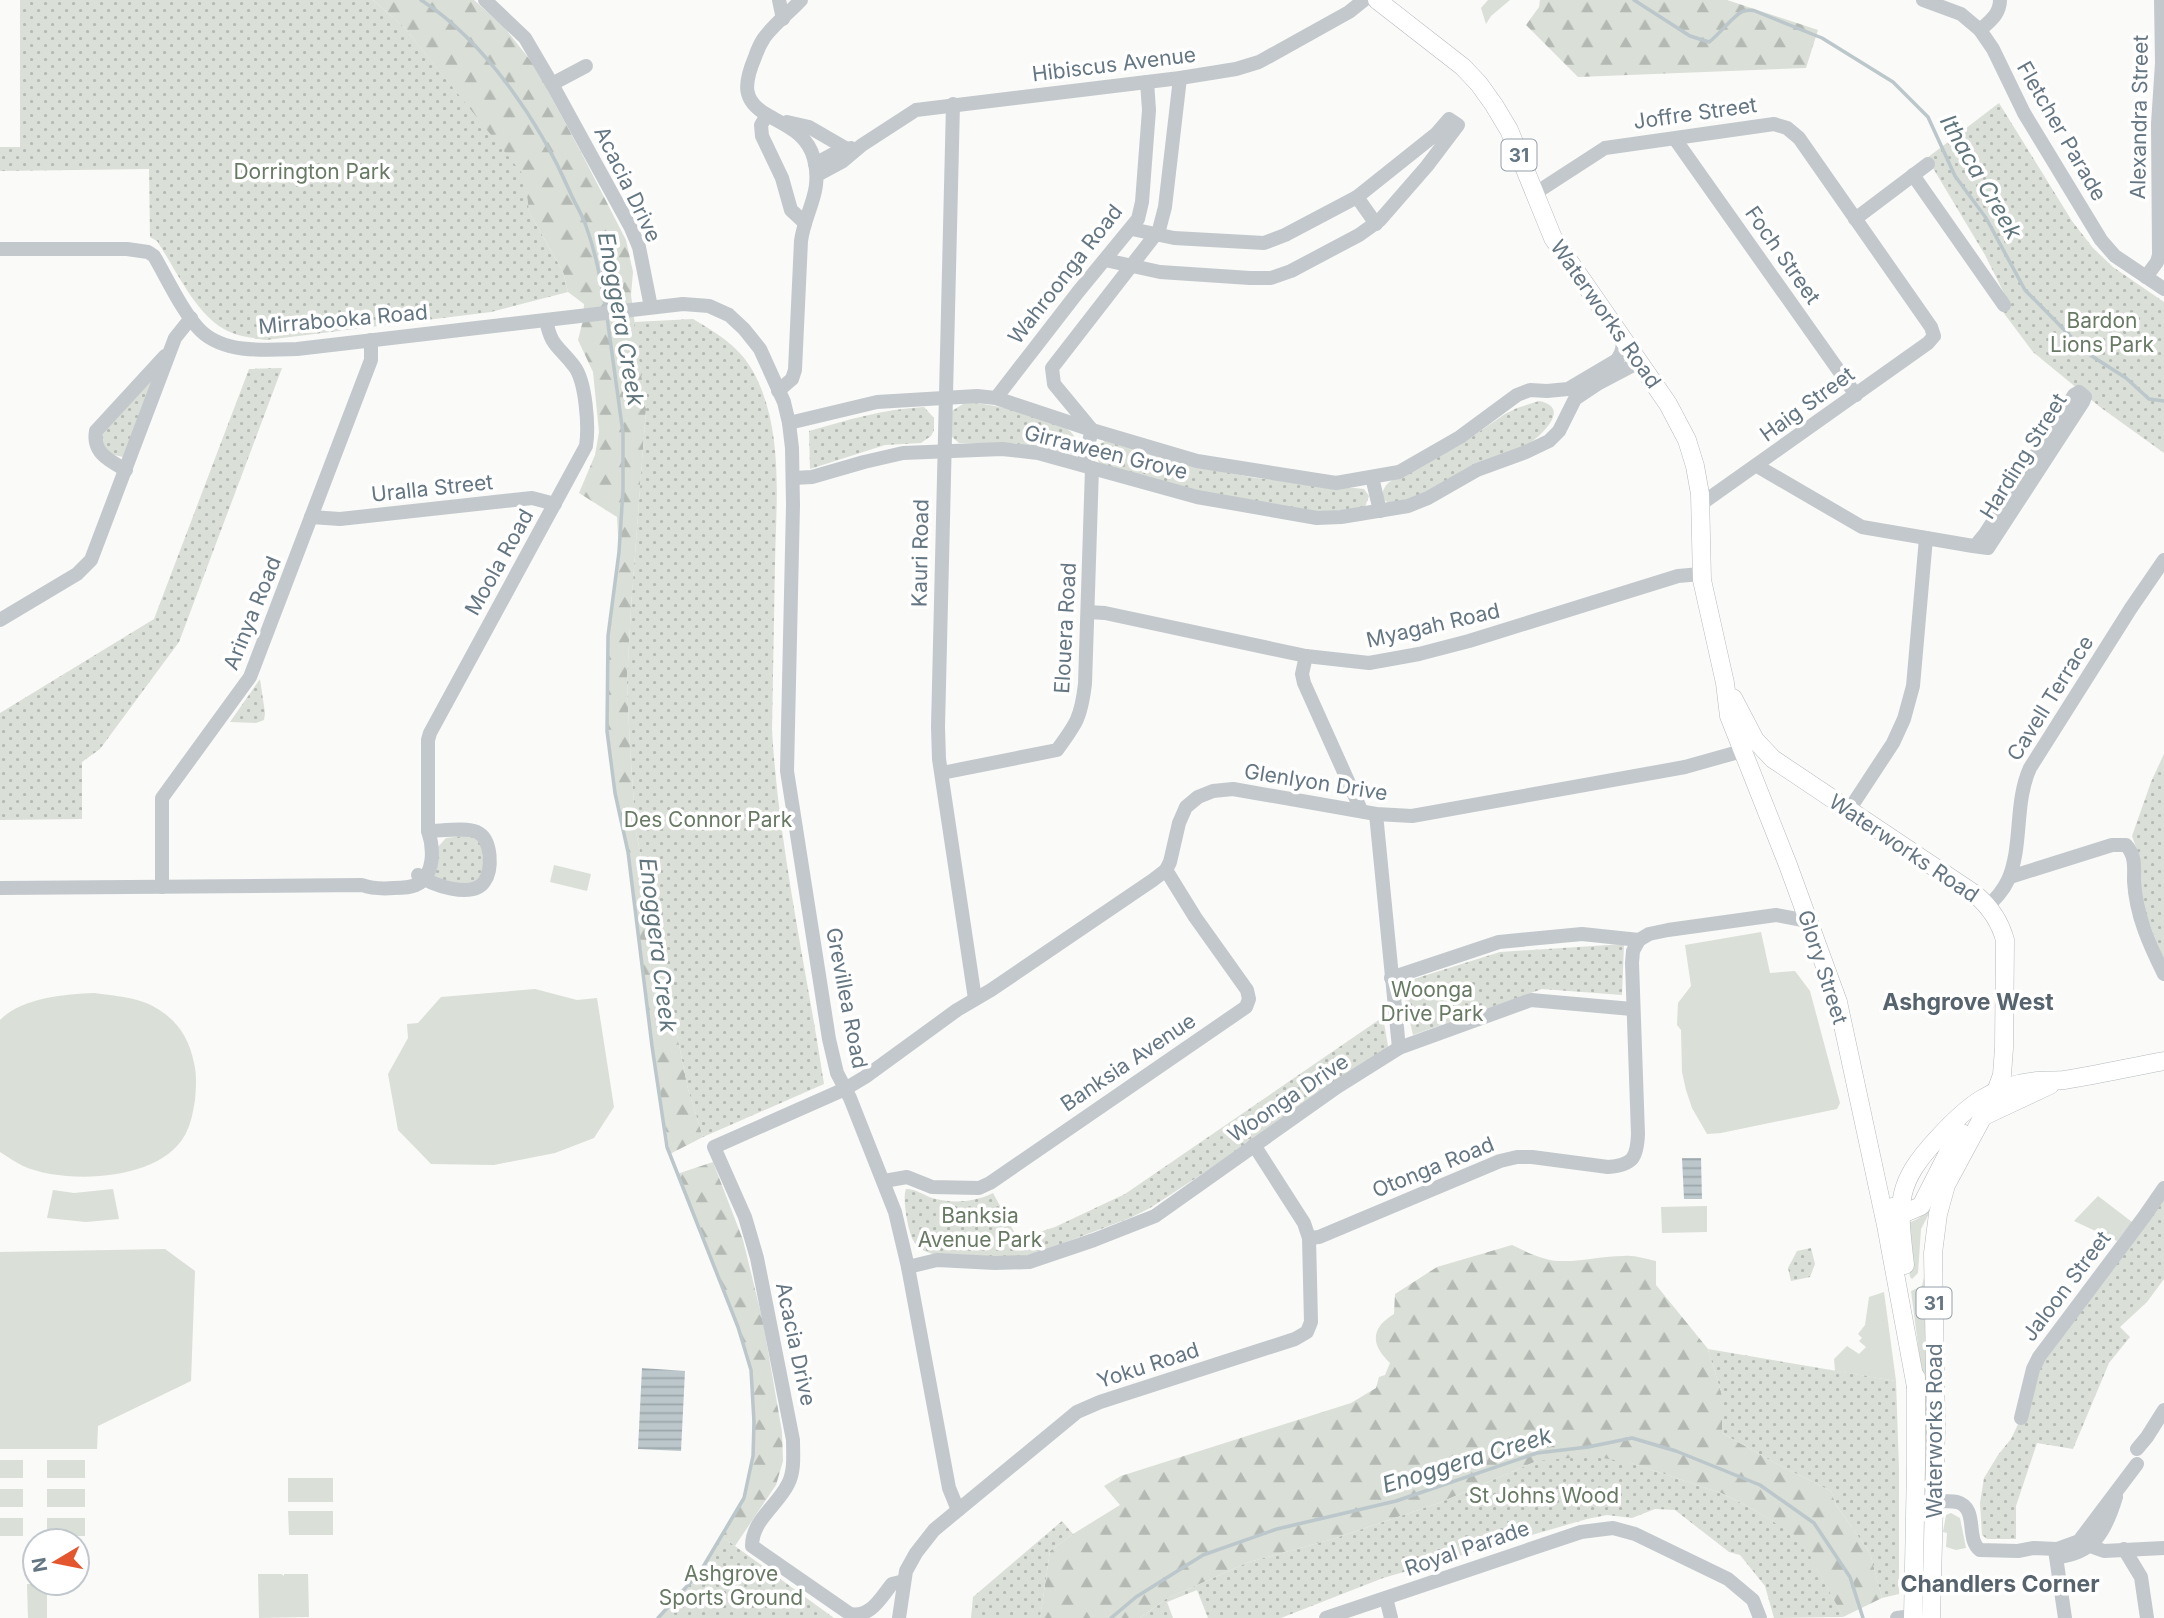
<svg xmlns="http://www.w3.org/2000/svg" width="2164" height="1618" font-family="Inter,sans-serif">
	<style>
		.grass { fill: #dadfd7 }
		.forest { fill: url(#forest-firs) }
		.park { fill: url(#park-dots) }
		.water { fill: url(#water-rules) }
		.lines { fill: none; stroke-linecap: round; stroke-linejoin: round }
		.stream { stroke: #bbc7cb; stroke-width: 3.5 }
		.major-casing { stroke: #b5babe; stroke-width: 19 }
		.minor { stroke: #c3c8cc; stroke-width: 14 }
		.major { stroke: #fff; stroke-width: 18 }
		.labels { text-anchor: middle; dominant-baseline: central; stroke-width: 7; stroke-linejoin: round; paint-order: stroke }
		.shield { fill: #fff; stroke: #939fa8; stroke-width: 2 }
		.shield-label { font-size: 19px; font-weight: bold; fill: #657683 }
		.street-label { font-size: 21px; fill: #657683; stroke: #fff }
		.park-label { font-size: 21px; fill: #687a64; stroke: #fff }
		.water-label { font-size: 23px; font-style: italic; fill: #60757c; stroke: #fff }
		.neighbourhood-label { font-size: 23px; font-weight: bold; fill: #57646e; stroke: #fff }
	</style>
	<defs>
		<pattern id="forest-firs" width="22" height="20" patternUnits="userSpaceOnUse" patternTransform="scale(1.75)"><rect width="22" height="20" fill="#dadfd7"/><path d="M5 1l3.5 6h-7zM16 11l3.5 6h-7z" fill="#b4b9b4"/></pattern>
		<pattern id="park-dots" width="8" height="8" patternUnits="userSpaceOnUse" patternTransform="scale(1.75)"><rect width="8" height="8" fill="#dadfd7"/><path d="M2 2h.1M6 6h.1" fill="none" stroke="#b4b9b4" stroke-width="1.8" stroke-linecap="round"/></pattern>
		<pattern id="water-rules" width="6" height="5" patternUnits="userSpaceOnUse" patternTransform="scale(1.75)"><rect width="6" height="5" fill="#bbc7cb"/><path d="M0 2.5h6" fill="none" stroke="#9ca6aa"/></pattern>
	</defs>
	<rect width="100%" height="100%" fill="#fafaf8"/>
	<!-- grass -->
	<g class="grass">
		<path d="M554 865 591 874 587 891 550 882Z"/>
		<path d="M1761 932 1770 973 1795 971 1810 991 1840 1103 1837 1109 1721 1133 1707 1134 1692 1108 1686 1090 1682 1072 1681 1030 1677 1025 1678 1003 1691 986 1685 945Z"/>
		<path d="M535 989 577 1000 597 998 614 1107 594 1138 555 1153 494 1165 431 1164 398 1130 388 1074 408 1038 407 1024 418 1023 441 997Z"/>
		<path d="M94 993C114 996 139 997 156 1008 178 1021 189 1038 194 1063 197 1075 196 1087 195 1100 193 1112 191 1124 185 1135 160 1181 66 1185 23 1166 15 1162 8 1157 0 1152V1020C21 998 65 994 94 993Z"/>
		<path d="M113 1189 119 1219 86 1222 47 1218 53 1190 74 1193Z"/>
		<path d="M1936 1190 1933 1206 1921 1229 1918 1273 1912 1279 1910 1277 1905 1223C1924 1221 1929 1206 1936 1190Z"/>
		<path d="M2098 1196 2132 1222 2117 1241 2074 1221Z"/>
		<path d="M1707 1206V1232L1662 1233 1661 1207Z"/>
		<path d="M165 1249 195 1271 191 1381 98 1426 97 1449H0V1252Z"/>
		<path d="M1925 1273 1931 1412 1926 1488 1925 1399 1911 1291 1922 1286Z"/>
		<path d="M1884 1292 1896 1381 1835 1371 1834 1359 1847 1346 1859 1354 1866 1347 1859 1341 1862 1338 1858 1334 1865 1325 1869 1297Z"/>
		<rect x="0" y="1460" width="23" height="18"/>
		<rect x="47" y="1460" width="38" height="18"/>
		<rect x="288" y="1478" width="45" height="24"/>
		<rect x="0" y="1489" width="23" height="18"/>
		<rect x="47" y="1489" width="38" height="18"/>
		<path d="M288 1511H333V1535H289Z"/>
		<path d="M1951 1513 1960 1518 1966 1548 1956 1550 1946 1547 1947 1533 1943 1532 1946 1515Z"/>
		<rect x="0" y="1518" width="23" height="18"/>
		<rect x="47" y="1518" width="38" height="18"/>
		<path d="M258 1574H281L284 1576V1574H308L309 1617 259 1618Z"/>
		<path d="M27 1584H47V1618H28Z"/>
	</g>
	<!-- forest -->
	<g class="forest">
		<path d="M373 0H474L504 27 534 65 582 154 626 240 633 272 631 295 646 409 631 608 627 681 630 748 636 832 688 1089 703 1137 670 1154 652 1046 628 852 615 793 607 731 608 636 619 552 617 517 579 493 595 455 599 432 593 372 578 340 583 320 584 304 568 292 563 272 529 212 524 177 404 27Z"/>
		<path d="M1488 0H1510L1491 16 1486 24 1481 8Z"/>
		<path d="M1540 0H1727L1818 30 1806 68 1578 77 1526 25 1539 7Z"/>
		<path d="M713 1162 743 1240 763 1322 782 1432 783 1461 776 1485 735 1546 721 1536 744 1498 753 1456 751 1370 738 1327 677 1174Z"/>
		<path d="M1512 1245C1527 1252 1542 1260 1559 1261 1581 1262 1602 1256 1624 1256 1635 1255 1645 1259 1656 1261V1285L1708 1349 1722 1395V1433L1775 1463 1831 1491 1836 1505 1870 1553 1882 1598 1843 1617 1801 1540 1753 1509 1721 1493 1631 1463 1537 1461 1439 1503 1333 1539 1249 1562 1166 1599 1140 1618H1040L1050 1551 1073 1534 1120 1505 1104 1486 1121 1476 1351 1403 1376 1388 1379 1377 1385 1375 1390 1363C1370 1344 1371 1328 1394 1314L1395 1294 1437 1267Z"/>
	</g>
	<!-- park -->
	<g class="park">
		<path d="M20 0H373L404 27 525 177 529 212 563 272 568 292 491 312 266 340C252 338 236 336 224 329 195 313 175 268 157 241L150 237 149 169 0 171V147H20Z"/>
		<path d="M1999 103 2072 221 2093 248 2113 267 2164 302V453L2100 407 2033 352 2000 308 2008 301 1985 255 1927 158Z"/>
		<path d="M693 319C718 334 741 347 755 375 784 432 776 502 775 564 774 619 773 675 772 730 779 849 806 966 824 1084L703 1137 688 1089 636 832 630 748 627 681 631 608 646 409 634 322Z"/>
		<path d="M282 368 179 642 100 749 82 762V819L0 820V713L154 619 249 369Z"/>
		<path d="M155 375 123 457 110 454 101 441 103 432Z"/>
		<path d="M1539 401C1571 407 1543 434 1530 443 1489 464 1440 494 1395 502 1376 506 1380 482 1398 478L1473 436 1505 414 1517 408Z"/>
		<path d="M966 402C991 404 1046 415 1067 429 1072 432 1075 437 1078 442V453L1073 455 1014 443H959L952 437 949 431 952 411Z"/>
		<path d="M924 407 934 418V430L931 436 921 443 885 445 810 469 809 431C847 420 884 409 924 407Z"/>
		<path d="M1105 441 1203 468 1256 478 1364 489 1369 496 1365 507 1319 513 1197 492 1100 465 1096 456V446Z"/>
		<path d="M260 679 265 713 264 720 256 723 230 722Z"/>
		<path d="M2164 754V960L2140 900 2138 853 2132 836 2151 782Z"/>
		<path d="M469 835 481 842 484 870 475 883 456 884 433 878 438 847 446 838Z"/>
		<path d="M1624 944 1622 995 1542 989 1413 1035 1401 983 1500 952Z"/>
		<path d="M1383 1017 1389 1052 1150 1208 1130 1218 1037 1253 1021 1257 936 1255C927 1252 918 1250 913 1240 908 1231 902 1198 906 1189 916 1189 923 1195 932 1198 953 1204 975 1202 993 1193L1018 1239 1055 1227 1125 1194Z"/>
		<path d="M2164 1194V1279L2147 1302 2120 1327 2130 1337 2109 1363 2073 1449 2037 1443 2016 1506V1539H1987L1982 1535 1980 1503 1984 1478 1998 1455 2011 1439 2021 1418 2037 1372Z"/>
		<path d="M1811 1248 1815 1264 1810 1277 1791 1281 1788 1268 1797 1251Z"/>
		<path d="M1708 1349 1896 1381 1899 1470V1594L1882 1598 1870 1553 1836 1505 1831 1491 1775 1463 1722 1433V1395Z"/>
		<path d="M1592 1456 1631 1463 1721 1493 1753 1509 1801 1539 1843 1617 1774 1618 1765 1586 1740 1555 1729 1552 1675 1510 1655 1509 1632 1518 1607 1515 1587 1519 1383 1578 1281 1618H1208L1197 1590 1167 1602 1173 1618H1140L1166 1599 1249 1562 1333 1539 1439 1503 1537 1461Z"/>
		<path d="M1062 1521 1073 1534 1050 1551 1040 1618H971L973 1597Z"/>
		<path d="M721 1536 735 1546 834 1618H658L700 1572Z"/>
	</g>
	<!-- water -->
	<g class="water">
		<path d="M1682 1158H1701L1702 1199H1684Z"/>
		<path d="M642 1368 685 1371 681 1451 638 1449Z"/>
	</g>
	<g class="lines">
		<!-- stream -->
		<g class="stream">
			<path d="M421 0C485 41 540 123 570 192 575 204 582 214 586 226 596 253 601 282 606 310"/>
			<path d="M1634 0 1690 36 1709 42C1719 35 1735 13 1744 11 1745 10 1754 10 1755 11L1822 38 1893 82 1928 117 1955 176 1986 218 2025 290 2087 353 2126 378 2149 399 2164 401"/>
			<path d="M607 317 623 433V490L619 552 608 636 607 731 615 793 628 852 652 1046 667 1147 738 1327 751 1370 754 1422 753 1456 744 1498 700 1572 658 1618"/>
			<path d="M1111 1618 1136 1597 1203 1555 1277 1529 1396 1501 1537 1453 1588 1447 1632 1438 1676 1451 1760 1485 1814 1523 1850 1577 1863 1618"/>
		</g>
		<!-- major casing -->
		<g class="major-casing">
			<g id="major">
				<path d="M1377 0 1463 67 1479 84 1494 105 1509 130 1553 238 1668 404 1687 440 1695 466 1700 494 1702 580 1725 683 1729 716 1788 865 1838 1002 1886 1225 1916 1387"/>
				<path d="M1733 698 1755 740 1773 759 1976 895C1990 907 2000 922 2005 940L2004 1048 2002 1075 1995 1094 1946 1185 1938 1214 1933 1253 1936 1427 1931 1618"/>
				<path d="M1984 1116 2050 1085"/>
				<path d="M1892 1207 1898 1211 1907 1212 1921 1206 1949 1151 1962 1133"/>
				<path d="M1905 1265C1898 1204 1894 1185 1938 1138 1967 1106 1993 1085 2037 1081 2046 1080 2055 1081 2064 1080 2097 1075 2131 1067 2164 1061"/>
				<path d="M1913 1618 1916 1466V1377"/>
			</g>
		</g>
		<!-- minor -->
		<g class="minor">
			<path d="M485 0 525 38 552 84 631 228 639 247 651 307"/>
			<path d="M779 0 783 19"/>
			<path d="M1923 0 1961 14 1980 30 1993 49 2024 113 2101 240 2115 256 2164 289"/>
			<path d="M1980 30C1990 21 2000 14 2000 0"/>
			<path d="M552 84 586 66"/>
			<path d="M953 104 938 727 939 759 975 999"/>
			<path d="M767 115 761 125 762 136 782 178 791 210 805 223"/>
			<path d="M787 122 809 127 847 149"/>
			<path d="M1675 139 1856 395"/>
			<path d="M815 164 839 151 851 148"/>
			<path d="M817 175 843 161 862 145 916 110 1180 78 1236 69 1259 62 1349 12 1364 0"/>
			<path d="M1913 175 2004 305"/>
			<path d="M1534 194 1605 148 1774 124 1787 128 1799 138 1931 327 1934 336 1928 343 1701 504"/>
			<path d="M1357 197 1376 224"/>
			<path d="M1855 219 1928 164"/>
			<path d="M0 249H127L148 252 154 256C167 278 184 315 201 331 225 354 267 350 297 349L683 304 709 306 729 315 744 329 760 349 784 402 789 423 792 448 793 505 787 771 829 1039 837 1073 850 1098 895 1212 908 1267 949 1488 958 1510"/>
			<path d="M1105 260 1160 272 1250 278H1271L1291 271 1359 235 1380 220 1427 166 1458 125 1449 119 1436 134 1357 197 1285 235 1264 243 1174 238 1132 229"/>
			<path d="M2146 277 2157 262 2159 255 2158 124 2162 63 2161 0"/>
			<path d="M778 391 792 379 795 370 801 241C805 211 823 192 814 159 808 135 789 127 769 116 741 101 744 83 755 57 757 51 760 44 764 38 774 24 789 13 801 0"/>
			<path d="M996 398 1078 292 1138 219 1142 202 1149 110 1147 82"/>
			<path d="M789 423 877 402 977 396 996 398 1092 430 1197 461 1336 483 1399 472 1460 437 1517 395 1530 390 1547 391 1568 389 1617 360 1621 353 1624 341"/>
			<path d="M1083 465 1092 430 1054 384 1052 368 1159 230 1165 207 1180 78"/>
			<path d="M1757 466 1862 527 1973 546 1988 548 2083 402 2085 397 2079 392 2074 395 1985 534 1976 545 1973 546"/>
			<path d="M126 470C110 461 92 453 96 431L165 356"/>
			<path d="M1372 477 1380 511"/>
			<path d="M793 478 812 477 864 462 903 453 1002 449 1038 453 1197 497 1317 518 1341 517 1408 506 1428 498 1477 470 1526 452 1549 441 1559 431 1575 399 1599 383 1639 362"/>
			<path d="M311 517 340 519 532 498 555 504"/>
			<path d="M1088 612 1105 613 1306 656 1369 663 1419 654 1469 641 1678 576 1701 574"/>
			<path d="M0 620 77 574 91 560 175 338 191 318"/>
			<path d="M1306 656 1302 674 1304 683 1361 810"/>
			<path d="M942 773 1057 750C1077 723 1081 717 1085 684L1092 468"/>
			<path d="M1849 810 1893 743 1904 719 1913 686 1926 538"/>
			<path d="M1376 814 1399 1048"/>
			<path d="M418 875C431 885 472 899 484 882 493 870 492 839 477 832 467 827 440 831 428 831"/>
			<path d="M2010 877 2112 845H2126C2136 856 2134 868 2134 881 2136 915 2149 944 2164 974"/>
			<path d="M162 887V798L250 677 371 360V340"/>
			<path d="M0 888 362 885C373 889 382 889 394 888 401 888 409 888 416 885 435 876 434 848 428 831V740L430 733 586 446C589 427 586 381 574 366 559 346 551 347 546 320"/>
			<path d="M1988 906C1996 898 2003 891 2008 880 2023 846 2014 803 2030 768L2131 608 2164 560"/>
			<path d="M1391 978 1499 942 1582 934 1639 940"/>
			<path d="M884 1181 907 1177 932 1187 979 1188 990 1183 1246 1007 1249 999 1247 990 1195 917 1166 870"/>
			<path d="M1309 1238 1319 1237 1500 1161 1517 1157H1532L1608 1167C1633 1165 1637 1158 1638 1134L1632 963 1633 951 1639 940 1649 934 1668 930 1776 915 1808 921"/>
			<path d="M908 1267 937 1260 995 1263 1029 1262 1094 1240 1155 1216 1337 1087 1399 1048 1531 1000 1632 1009"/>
			<path d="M2021 1418 2033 1369 2039 1357 2144 1217 2164 1188"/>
			<path d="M2137 1449 2147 1437 2164 1410"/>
			<path d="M1935 1501C1942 1501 1950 1501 1957 1502 1979 1508 1965 1539 1980 1550L2018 1551 2034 1548 2057 1549 2079 1541 2137 1464"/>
			<path d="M2088 1539 2090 1546 2104 1551 2164 1548"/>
			<path d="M2124 1549 2141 1577 2147 1618"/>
			<path d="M2055 1550 2065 1618"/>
			<path d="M2057 1557C2094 1554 2106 1530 2116 1497"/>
			<path d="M904 1581 892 1584C881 1597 871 1618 850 1614L752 1546C752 1520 778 1505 788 1484 795 1471 793 1454 793 1440L757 1258 745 1217 714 1147 845 1089 865 1077 957 1010 991 990 1153 880 1166 870 1170 862 1179 823 1186 807 1198 797 1213 791 1233 789 1376 814 1412 816 1685 767 1742 751"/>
			<path d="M1386 1598 1391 1618"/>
			<path d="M899 1618 906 1571 916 1553 934 1530 1077 1412 1100 1402 1295 1339 1307 1332 1311 1322 1309 1238 1304 1223 1254 1145"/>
			<path d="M1326 1618 1581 1532 1613 1528 1635 1534 1728 1579 1753 1600 1760 1618"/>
			<path d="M1897 1618 1912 1616"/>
		</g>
		<!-- major -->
		<use href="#major" class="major"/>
	</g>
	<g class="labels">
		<!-- shield labels -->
		<g class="shield">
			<rect x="1501.5" y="139.5" width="35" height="31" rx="5"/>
			<rect x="1916.5" y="1287.5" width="35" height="31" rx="5"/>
		</g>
		<g class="shield-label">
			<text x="1519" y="155">31</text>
			<text x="1934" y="1303">31</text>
		</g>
		<!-- street labels -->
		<g class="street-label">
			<text transform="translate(1114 64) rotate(-7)">Hibiscus Avenue</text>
			<text transform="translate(1695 113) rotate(-8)">Joffre Street</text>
			<text transform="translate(2139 117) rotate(-89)">Alexandra Street</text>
			<text transform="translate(2062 131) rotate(60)">Fletcher Parade</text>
			<text transform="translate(628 184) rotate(64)">Acacia Drive</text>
			<text transform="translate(1783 255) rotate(55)">Foch Street</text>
			<text transform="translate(1065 274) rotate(-52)">Wahroonga Road</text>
			<text transform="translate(1606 314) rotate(55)">Waterworks Road</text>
			<text transform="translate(343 319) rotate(-5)">Mirrabooka Road</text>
			<text transform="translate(1807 404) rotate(-36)">Haig Street</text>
			<text transform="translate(1106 452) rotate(14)">Girraween Grove</text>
			<text transform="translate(2023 456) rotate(-58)">Harding Street</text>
			<text transform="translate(432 488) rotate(-6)">Uralla Street</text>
			<text transform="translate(920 553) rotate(-89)">Kauri Road</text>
			<text transform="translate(499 562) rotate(-61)">Moola Road</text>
			<text transform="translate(252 613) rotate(-68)">Arinya Road</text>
			<text transform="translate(1433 625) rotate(-13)">Myagah Road</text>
			<text transform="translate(1065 628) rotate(-87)">Elouera Road</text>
			<text transform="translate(2050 698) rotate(-58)">Cavell Terrace</text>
			<text transform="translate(1316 782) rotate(9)">Glenlyon Drive</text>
			<text transform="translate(1904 848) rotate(34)">Waterworks Road</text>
			<text transform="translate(1823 967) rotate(72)">Glory Street</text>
			<text transform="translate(847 998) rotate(79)">Grevillea Road</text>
			<text transform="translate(1128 1062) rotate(-34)">Banksia Avenue</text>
			<text transform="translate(1288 1098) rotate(-34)">Woonga Drive</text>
			<text transform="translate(1433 1167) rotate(-22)">Otonga Road</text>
			<text transform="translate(2066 1286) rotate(-53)">Jaloon Street</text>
			<text transform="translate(796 1344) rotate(78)">Acacia Drive</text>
			<text transform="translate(1148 1365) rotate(-18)">Yoku Road</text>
			<text transform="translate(1934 1431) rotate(-90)">Waterworks Road</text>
			<text transform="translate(1467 1548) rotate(-19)">Royal Parade</text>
		</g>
		<!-- park labels -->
		<g class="park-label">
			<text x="312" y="171">Dorrington Park</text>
			<text x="2102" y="320">Bardon<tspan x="2102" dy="24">Lions Park</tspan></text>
			<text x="708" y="819">Des Connor Park</text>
			<text x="1432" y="989">Woonga<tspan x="1432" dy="24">Drive Park</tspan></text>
			<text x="980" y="1215">Banksia<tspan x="980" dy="24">Avenue Park</tspan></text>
			<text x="1544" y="1495">St Johns Wood</text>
			<text x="731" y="1573">Ashgrove<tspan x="731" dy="24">Sports Ground</tspan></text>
		</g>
		<!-- water labels -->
		<g class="water-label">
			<text transform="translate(1981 177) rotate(60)">Ithaca Creek</text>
			<text transform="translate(621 319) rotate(80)">Enoggera Creek</text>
			<text transform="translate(658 945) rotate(83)">Enoggera Creek</text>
			<text transform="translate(1467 1460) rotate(-17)">Enoggera Creek</text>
		</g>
		<!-- neighbourhood labels -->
		<g class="neighbourhood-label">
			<text x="1968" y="1002">Ashgrove West</text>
			<text x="2000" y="1584">Chandlers Corner</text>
		</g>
	</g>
	<!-- north arrow -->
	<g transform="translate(56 1562) rotate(260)"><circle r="33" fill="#ffffff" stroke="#c1c8cd" stroke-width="2"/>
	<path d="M0-5L12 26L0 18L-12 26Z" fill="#e4572e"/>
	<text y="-10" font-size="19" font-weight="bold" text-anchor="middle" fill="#657683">N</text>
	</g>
</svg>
